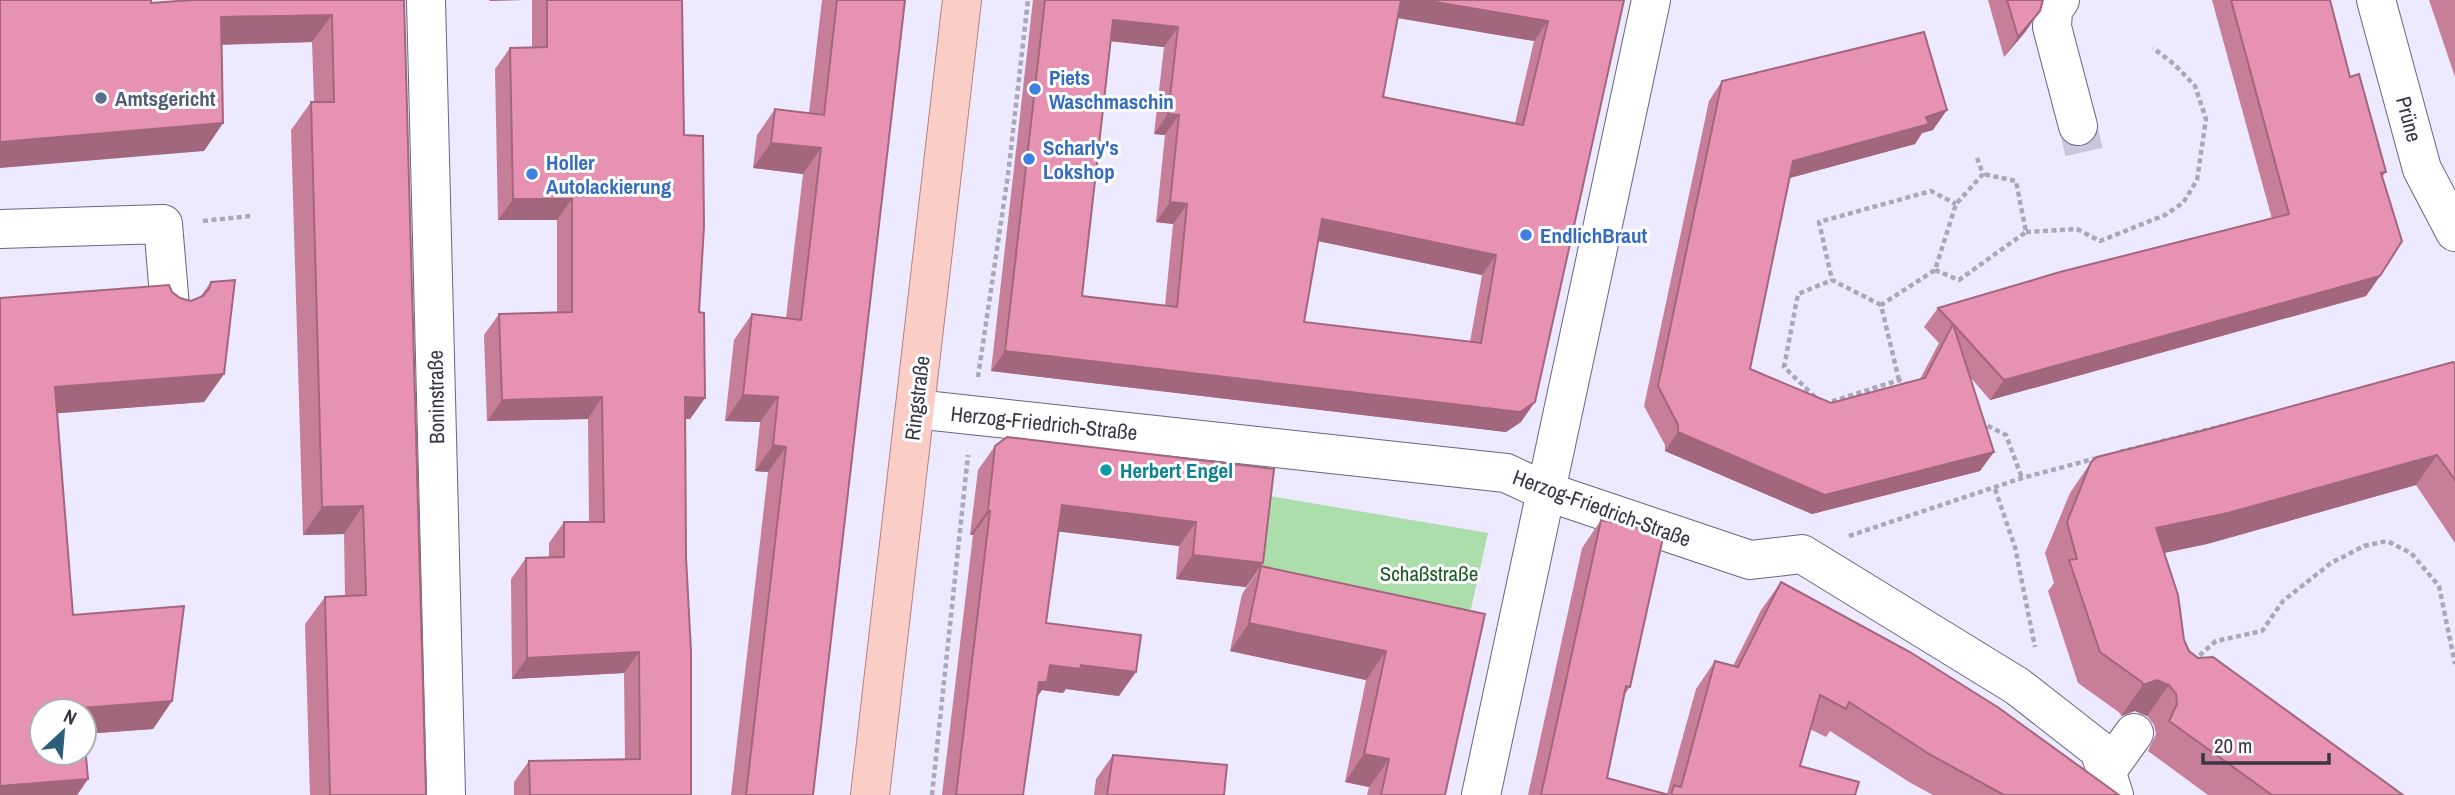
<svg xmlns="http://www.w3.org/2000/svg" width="2455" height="795" font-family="'Archivo Narrow',sans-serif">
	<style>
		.green { fill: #acdeac }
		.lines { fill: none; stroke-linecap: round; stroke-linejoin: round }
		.minor-tunnel { stroke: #c9c5da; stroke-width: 38; stroke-dasharray: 38 19; stroke-linecap: butt }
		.minor-casing { stroke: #6a6484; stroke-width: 40 }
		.major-casing { stroke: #b58380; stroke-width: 40 }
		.path { stroke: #aaa7ba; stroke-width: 4.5; stroke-dasharray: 5 3.5; stroke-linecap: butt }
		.minor { stroke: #fff; stroke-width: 38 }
		.major { stroke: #fbcdc7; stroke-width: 38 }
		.wall { fill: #c77e99; fill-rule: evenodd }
		.shaded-wall { fill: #a2667d }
		.building { fill: #e792b2; stroke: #a2667d; stroke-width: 2; fill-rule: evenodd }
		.shop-dot { fill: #3f7fe0; stroke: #fff; stroke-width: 2.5 }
		.service-dot { fill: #5c6f8a; stroke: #fff; stroke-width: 2.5 }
		.culture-dot { fill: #0f9aa8; stroke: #fff; stroke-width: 2.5 }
		.labels { text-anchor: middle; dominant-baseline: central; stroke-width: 6; stroke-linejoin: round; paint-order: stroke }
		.shop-label { font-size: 21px; font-weight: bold; fill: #366cbe; stroke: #fff; text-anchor: start }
		.service-label { font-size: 21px; font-weight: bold; fill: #4e5e75; stroke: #fff; text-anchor: start }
		.street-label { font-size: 21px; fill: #383644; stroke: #fff }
		.culture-label { font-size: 21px; font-weight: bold; fill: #0d838f; stroke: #fff; text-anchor: start }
		.park-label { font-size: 21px; fill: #195b20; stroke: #fff }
	</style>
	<rect width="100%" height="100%" fill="#ede9ff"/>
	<!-- green -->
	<path class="green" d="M1270 496 1488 533 1466 631 1260 586Z"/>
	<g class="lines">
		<!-- minor-tunnel -->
		<path class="minor-tunnel" d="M2078 126 2084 152"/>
		<!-- minor casing -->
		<g class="minor-casing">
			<g id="minor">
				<path d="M426 0 446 795"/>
				<path d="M2060 0 2053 10 2052 27 2078 126"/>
				<path d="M2376 0 2422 169 2455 232"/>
				<path d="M0 229 163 224 170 307"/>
				<path d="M915 409 1506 473 1545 491 1750 560 1802 554 2017 686 2099 750 2114 795"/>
				<path d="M2106 772 2134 733"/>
				<path d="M1481 795 1651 0"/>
			</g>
		</g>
		<!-- major casing -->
		<g class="major-casing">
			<path id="major" d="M870 795 962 0"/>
		</g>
		<!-- path -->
		<g class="path">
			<path d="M203 221 250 216"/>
			<path d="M2026 232 2077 229 2100 241 2165 215 2183 203 2197 180 2206 119 2195 86 2174 64 2153 48"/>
			<path d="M1935 270 1959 280 2026 232 2016 181 1983 174"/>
			<path d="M1881 305 1832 280 1819 222 1931 191 1956 204"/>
			<path d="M978 377 1008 175 1028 0"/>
			<path d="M1899 380 1881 305 1935 270 1956 204 1983 174 1977 158"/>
			<path d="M1815 397 1784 367 1798 294 1832 280"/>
			<path d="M1824 404 1899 380 1908 385"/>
			<path d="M1980 422 2006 435 2022 478"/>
			<path d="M2120 452 2230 424"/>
			<path d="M1995 489 2015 547 2035 647"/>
			<path d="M1849 536 2022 478 2101 457"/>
			<path d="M2193 661 2216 641 2262 631 2283 601 2331 563 2364 546 2387 541 2411 553 2439 586 2455 664"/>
			<path d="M932 795 968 455"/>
		</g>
		<!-- minor -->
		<use href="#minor" class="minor"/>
		<!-- major -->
		<use href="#major" class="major"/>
	</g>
	<!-- wall -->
	<g class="wall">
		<path d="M404 0 426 795H310L305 624 325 597 345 596 344 534 303 535 291 130 311 102H314L312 42 222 45 223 123 204 151 151 3Z"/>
		<path d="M532 0H682L684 135 705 398 690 419H685L686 557 691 795H514V782L529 761 625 759 624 673 512 679 511 579 526 558H549V543L564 522H589L588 419 487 421 484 335 499 314 557 312V220H498L495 69 510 48 532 47Z"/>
		<path d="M822 0H905L813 795H731L768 472 755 471 760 422 725 421 734 340 752 314 786 318 803 174 753 168 757 135 775 109 809 113Z"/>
		<path d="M1033 0H1624L1521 422 1506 432 991 371ZM1397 18 1534 41 1515 123 1383 97ZM1111 41 1164 47 1154 134 1165 135 1156 222 1173 224 1165 306 1082 296ZM1318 241 1482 275 1470 342 1304 322Z"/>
		<path d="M1988 0H2043L2026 31 2004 57Z"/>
		<path d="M2212 0H2330L2350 77 2386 172 2382 177 2380 276 2366 296 1990 400 1970 377 1980 471 1812 514 1665 451V445L1644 406 1709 101 1722 81 1933 130 1922 133 1915 144 1789 178 1750 369 1831 403 1920 379 1939 343 1924 327 1938 308 2272 219Z"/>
		<path d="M2429 0H2455V77Z"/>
		<path d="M211 282 224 374 204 402 57 413 73 615 172 701 153 729 84 734 88 779 77 795H0V298L172 292 180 298 191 301 200 297Z"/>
		<path d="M2455 363V543L2416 485 2207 544 2164 553 2184 640 2189 651 2403 795H2208L2148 751 2156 734 2154 725 2147 716 2135 711 2121 716 2120 713 2078 683 2048 591 2054 583 2045 553 2070 493 2091 462 2205 430Z"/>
		<path d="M995 446 1274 469 1263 563 1246 587 1176 579 1179 546 1059 531 1046 623 1119 696 1066 689 1063 693 1042 690 1036 698 1023 795H942L973 535H970L978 470Z"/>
		<path d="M1601 520 1630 687 1624 695 1607 778 1667 794 1696 689 1715 661 1733 666 1761 610 1781 582 2119 795H1933L1909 782 1830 731 1826 737 1810 729 1800 766 1855 795H1528L1582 548Z"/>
		<path d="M1261 566 1485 614 1445 795H1367L1369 787 1345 782 1366 680 1230 651 1242 594Z"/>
		<path d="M1113 755 1224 795H1094L1096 779Z"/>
	</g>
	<!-- shaded-wall -->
	<g class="shaded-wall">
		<path d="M490 0H524L489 1Z"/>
		<path d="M1399 0H1423L1548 21 1534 41 1387 16Z"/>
		<path d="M2040 11 2026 31 2004 57 2018 37Z"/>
		<path d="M332 15 312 42 202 45 221 17Z"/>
		<path d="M1113 20 1178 27 1164 47 1099 40Z"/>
		<path d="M1947 110 1933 130 1922 133 1915 144 1779 181 1793 161Z"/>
		<path d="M1168 114 1179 115 1165 135 1154 134Z"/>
		<path d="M223 123 204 151 0 168V142Z"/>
		<path d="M771 143 821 148 803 174 753 168Z"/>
		<path d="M513 199H572L557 220H498Z"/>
		<path d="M1170 202 1187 204 1173 224 1156 222Z"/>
		<path d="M1322 219 1496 255 1482 275 1308 239Z"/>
		<path d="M2380 276 2366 296 1990 400 2004 380Z"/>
		<path d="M1005 351 1535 402 1521 422 1506 432 991 371Z"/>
		<path d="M224 374 204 402 35 415 55 387Z"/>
		<path d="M743 395 778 397 760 422 725 421Z"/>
		<path d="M602 397 588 419 487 421 502 400Z"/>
		<path d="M685 397 705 398 690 419 670 418Z"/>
		<path d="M1678 432 1994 452 1980 471 1812 514 1665 451Z"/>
		<path d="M773 445 786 447 768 472 755 471Z"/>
		<path d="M2437 455 2416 485 2207 544 2134 559 2156 528Z"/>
		<path d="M1062 505 1196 522 1179 546 1045 530Z"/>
		<path d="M363 506 344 534 303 535 322 507Z"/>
		<path d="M988 510 990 511 973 535H970Z"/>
		<path d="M1193 555 1263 563 1246 587 1176 579Z"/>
		<path d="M1249 623 1386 651 1366 680 1230 651Z"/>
		<path d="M639 652 624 673 512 679 527 658Z"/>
		<path d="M1050 665H1081L1136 672 1119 696 1066 689 1063 693 1042 690 1030 707 1022 706Z"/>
		<path d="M2157 680 2169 685 2147 716 2135 711 2121 716 2143 685Z"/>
		<path d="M172 701 153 729 84 734V711H80L82 708Z"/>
		<path d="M1364 754 1389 759 1369 787 1345 782Z"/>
		<path d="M88 779 77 795H0V786Z"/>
	</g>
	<!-- building -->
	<g class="building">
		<path d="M0 0H151V3L192 0H404L426 795H330L325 597 366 595 363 506 322 507 311 102H334L332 15 221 17 223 123 0 142Z"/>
		<path d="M547 0H682L684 135 703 136 704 226 699 312 704 313 705 398 685 397 686 557 691 651V795H530L529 761 640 759 639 652 527 658 526 558 564 557V522H604L602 397 502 400 499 314 572 312V199H513L510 48 547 47Z"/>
		<path d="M837 0H905L813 795H746L786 447 773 445 778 397 743 395 752 314 801 320 821 148 771 143 775 109 824 115Z"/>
		<path d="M1045 0H1401L1383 97 1523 125 1548 21 1423 0H1624L1535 402 1520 412 1005 351ZM1113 20 1178 27 1168 114 1179 115 1170 202 1187 204 1177 307 1082 296ZM1322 219 1496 255 1481 343 1304 322Z"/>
		<path d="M2007 0H2043L2040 11 2018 37Z"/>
		<path d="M2231 0H2330L2350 77 2359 74 2386 172 2381 173 2402 241 2380 276 2004 380 1953 324 1994 452 1825 495 1678 432V425L1658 386 1722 81 1924 32 1947 110 1926 117 1929 124 1793 161 1750 369 1831 403 1925 378 1953 324 1938 308 2060 272 2289 214Z"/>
		<path d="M235 280 224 374 55 387 73 615 184 606 172 701 82 708V711H42V753H84V733L88 779 0 786V298L169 285 172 292 180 298 191 301 203 296 209 289 211 282Z"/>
		<path d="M2453 362 2455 363V480L2437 455 2228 513 2156 528 2178 595 2184 640 2189 651 2198 658 2213 657 2403 795H2272L2169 721 2177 704 2176 694 2169 685 2157 680 2143 685 2142 682 2100 652 2069 560 2077 559 2067 522 2091 462 2097 457 2205 430Z"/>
		<path d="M1007 437 1274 469 1263 563 1193 555 1196 522 1062 505 1046 623 1141 635 1136 672 1081 665 1080 669 1050 665 1047 682H1039L1023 795H956L990 511 988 510 995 446Z"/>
		<path d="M1601 520 1664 533 1630 687 1626 686 1607 778 1669 795H1541Z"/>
		<path d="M1261 566 1485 614 1445 795H1381L1389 759 1364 754 1386 651 1249 623Z"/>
		<path d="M1781 582 1910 652 1999 708 2119 795H2004L1929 754 1849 702 1846 709 1820 695 1800 766 1859 782 1855 795H1671L1674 785 1681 787 1715 661 1738 667Z"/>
		<path d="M1113 755 1227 765 1224 795H1107Z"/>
	</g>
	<!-- markers -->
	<g class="shop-dot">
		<circle cx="1035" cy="89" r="7"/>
		<circle cx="1029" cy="159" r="7"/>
		<circle cx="532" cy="174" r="7"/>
		<circle cx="1526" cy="235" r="7"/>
	</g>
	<circle class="service-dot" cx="101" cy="98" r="7"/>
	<circle class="culture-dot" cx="1106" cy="470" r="7"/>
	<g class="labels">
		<!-- shop labels -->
		<g class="shop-label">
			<text x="1049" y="77">Piets<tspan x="1049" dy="24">Waschmaschin</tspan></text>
			<text x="1043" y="147">Scharly's<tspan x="1043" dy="24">Lokshop</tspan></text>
			<text x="546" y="162">Holler<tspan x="546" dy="24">Autolackierung</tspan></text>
			<text x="1540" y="235">EndlichBraut</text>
		</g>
		<!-- service labels -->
		<g class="service-label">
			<text x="115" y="98">Amtsgericht</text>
		</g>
		<!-- street labels -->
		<g class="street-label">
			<text transform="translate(2409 119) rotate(75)">Prüne</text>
			<text transform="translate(436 397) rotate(-91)">Boninstraße</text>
			<text transform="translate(917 398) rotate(-83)">Ringstraße</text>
			<text transform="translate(1044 423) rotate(6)">Herzog-Friedrich-Straße</text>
			<text transform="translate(1602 508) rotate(20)">Herzog-Friedrich-Straße</text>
		</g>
		<!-- culture labels -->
		<g class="culture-label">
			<text x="1120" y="470">Herbert Engel</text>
		</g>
		<!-- park labels -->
		<g class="park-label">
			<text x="1429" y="573">Schaßstraße</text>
		</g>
	</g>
	<!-- north arrow -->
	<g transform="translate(63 732) rotate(26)"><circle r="33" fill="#ffffff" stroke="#afafb4" stroke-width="2"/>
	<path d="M0-5L12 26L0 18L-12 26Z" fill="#2b5e7b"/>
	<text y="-10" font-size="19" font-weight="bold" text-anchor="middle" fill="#383644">N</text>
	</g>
	<!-- scale -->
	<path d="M2203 753v10h126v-10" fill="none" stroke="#383644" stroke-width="3.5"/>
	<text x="2214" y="753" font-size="21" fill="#383644" stroke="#ffffff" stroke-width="5" paint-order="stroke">20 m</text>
</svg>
